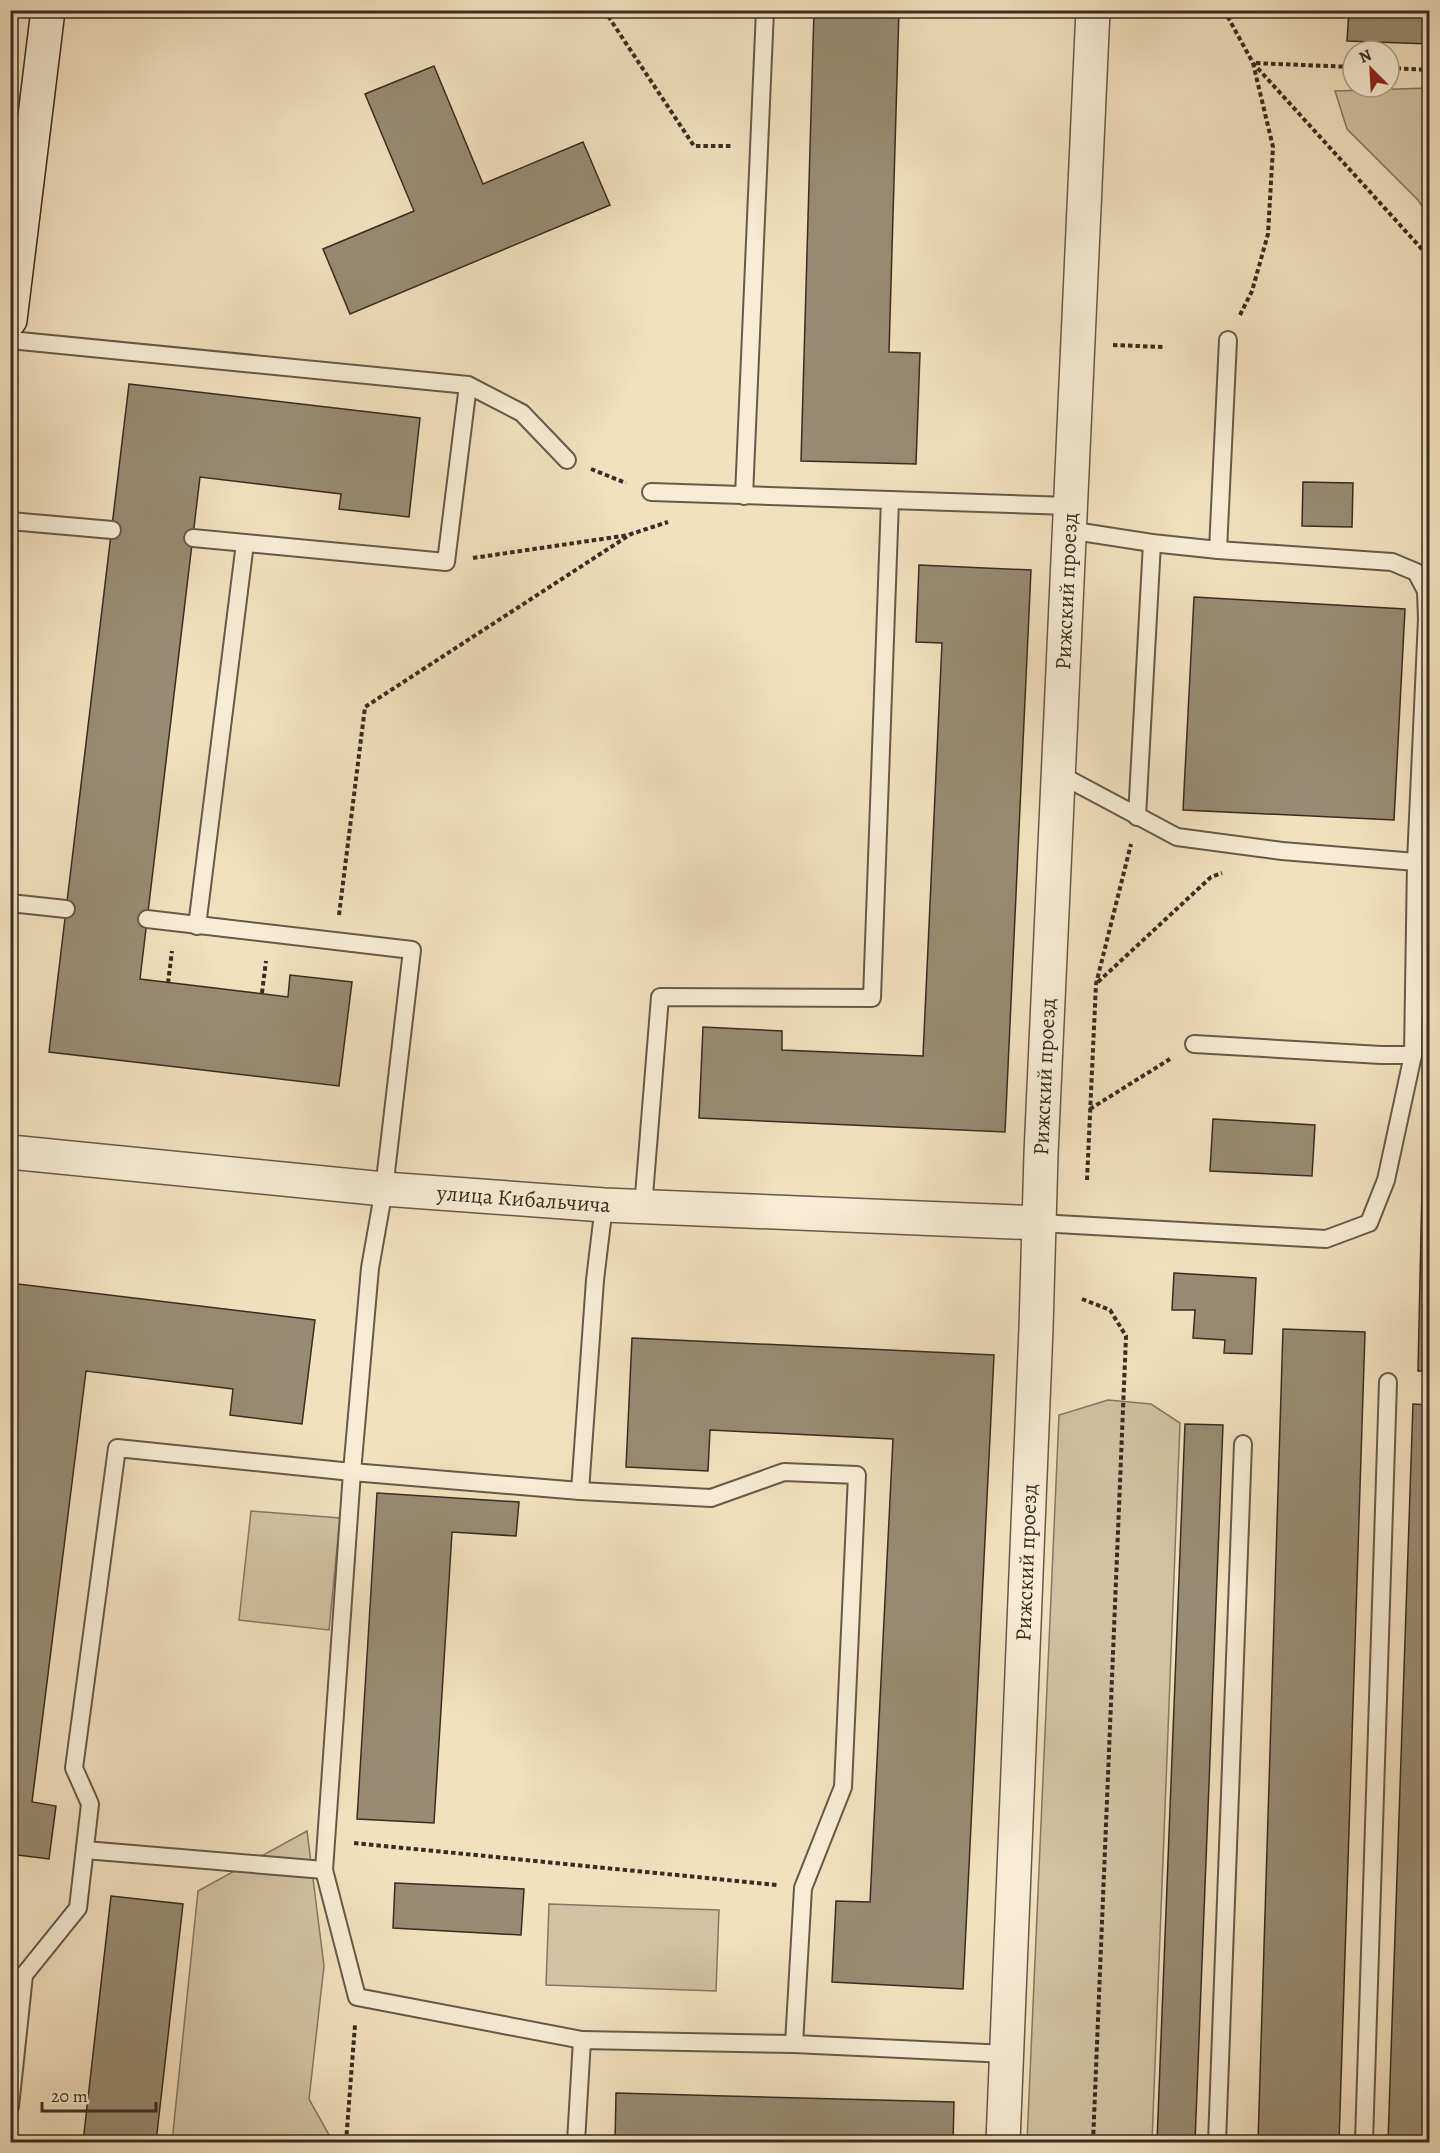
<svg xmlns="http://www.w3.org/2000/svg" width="1440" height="2153" font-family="Alegreya,serif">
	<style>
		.green { fill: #d2c2a3; stroke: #847862; stroke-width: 1.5 }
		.building { fill: #988b73; stroke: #372d22; stroke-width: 1.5 }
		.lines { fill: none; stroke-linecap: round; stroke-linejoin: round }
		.lane-casing { stroke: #665a49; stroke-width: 20 }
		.street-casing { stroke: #665a49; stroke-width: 36 }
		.secondary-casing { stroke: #372d22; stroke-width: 36 }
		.path { stroke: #372d22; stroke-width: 4; stroke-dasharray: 4.5 3; stroke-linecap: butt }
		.lane { stroke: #f7ecd5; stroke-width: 16 }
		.street { stroke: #f7ecd5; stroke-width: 33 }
		.secondary { stroke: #f7ecd5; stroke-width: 33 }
		.labels { text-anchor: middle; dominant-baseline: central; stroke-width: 4.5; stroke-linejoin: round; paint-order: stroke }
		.street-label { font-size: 22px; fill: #372d22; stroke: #f7ecd5 }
	</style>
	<rect width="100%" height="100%" fill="#f2e1be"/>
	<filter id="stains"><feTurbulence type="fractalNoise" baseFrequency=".00333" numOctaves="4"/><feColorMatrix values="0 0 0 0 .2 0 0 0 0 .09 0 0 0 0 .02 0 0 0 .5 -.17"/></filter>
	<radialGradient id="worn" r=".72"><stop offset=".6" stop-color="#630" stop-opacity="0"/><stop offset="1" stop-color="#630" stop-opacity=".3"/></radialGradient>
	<!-- green -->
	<g class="green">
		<path d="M1429 88H1430L1429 217 1418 200 1347 129 1335 91Z"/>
		<path d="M1108 1400 1151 1404 1180 1423 1152 2142H1027L1059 1415Z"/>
		<path d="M251 1511 340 1518 329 1630 239 1620Z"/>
		<path d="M307 1831 324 1966 309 2099 333 2142H172L198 1891Z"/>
		<path d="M549 1904 719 1910 716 1991 546 1985Z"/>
	</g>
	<!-- building -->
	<g class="building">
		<path d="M814 10H899L889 352 920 353 916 464 801 461Z"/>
		<path d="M1349 10H1430V44L1347 41Z"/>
		<path d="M434 66 483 184 583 142 610 205 350 314 323 249 414 211 365 94Z"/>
		<path d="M129 384 420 418 409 517 339 509 341 494 200 477 140 979 288 997 290 975 352 982 339 1086 49 1052Z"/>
		<path d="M1303 482 1353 483 1352 527 1302 526Z"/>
		<path d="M919 565 1031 570 1005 1132 699 1118 703 1027 782 1031V1050L923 1056 942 643 916 642Z"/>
		<path d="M1194 597 1405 609 1394 820 1183 810Z"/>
		<path d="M1425 1051 1430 1052V1371H1418Z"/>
		<path d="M1213 1119 1315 1125 1312 1176 1210 1171Z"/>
		<path d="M1174 1273 1256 1278 1252 1354 1224 1353 1225 1340 1193 1338 1195 1310H1172Z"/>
		<path d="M18 1284 315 1320 302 1424 230 1415 233 1389 86 1371 32 1802 56 1806 49 1859 10 1854V1348Z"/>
		<path d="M1283 1329 1365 1332 1339 2142H1258Z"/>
		<path d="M632 1338 994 1355 963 1989 832 1982 836 1901 870 1902 893 1439 710 1430 708 1471 626 1467Z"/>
		<path d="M1413 1404 1430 1405V2104L1428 2142H1388Z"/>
		<path d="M1185 1424 1223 1425 1195 2142H1157Z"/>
		<path d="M377 1493 519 1502 516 1536 452 1532 434 1823 357 1819Z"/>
		<path d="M395 1883 524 1889 521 1935 393 1928Z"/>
		<path d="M111 1896 183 1904 156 2142H83Z"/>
		<path d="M616 2093 954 2102 953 2142H615Z"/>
	</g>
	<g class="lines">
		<!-- lane casing -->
		<g class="lane-casing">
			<g id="lane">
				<path d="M10 340 468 385 446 562 193 538"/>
				<path d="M468 385 522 413 567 460"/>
				<path d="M651 492 1069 506"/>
				<path d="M744 496 765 10"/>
				<path d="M10 521 112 530"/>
				<path d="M1218 550 1228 340"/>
				<path d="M1059 774 1177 837 1282 851 1416 862"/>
				<path d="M1137 817 1152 543"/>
				<path d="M10 903 66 909"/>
				<path d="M147 919 412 950 384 1189 370 1268 352 1472 324 1870 357 1997 582 2040"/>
				<path d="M197 926 245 543"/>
				<path d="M1194 1044 1381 1055H1413"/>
				<path d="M643 1208 660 997 872 998 890 500"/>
				<path d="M1039 1223 1326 1239 1369 1223 1386 1180 1413 1055 1416 862 1427 619 1426 591 1416 572 1392 562 1218 550 1152 543 1068 530"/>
				<path d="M580 1491 595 1280 604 1205"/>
				<path d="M85 1850 324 1870"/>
				<path d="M10 2107 24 1975 78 1908 90 1804 74 1768 117 1448 352 1472 580 1491 711 1498 784 1472 857 1475 843 1787 803 1888 794 2044"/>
				<path d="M576 2142 582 2040 794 2044 1007 2054"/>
				<path d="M1217 2142 1243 1444"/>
				<path d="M1364 2142 1388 1382"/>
			</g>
		</g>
		<!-- street casing -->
		<g class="street-casing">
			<g id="street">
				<path id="s1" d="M10 1152 384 1189 604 1205 1039 1223"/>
				<path id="s2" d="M1003 2142 1036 1328 1041 1154 1093 10"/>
			</g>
		</g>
		<!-- secondary casing -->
		<g class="secondary-casing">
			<path id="secondary" d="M10 320 48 10"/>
		</g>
		<!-- path -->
		<g class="path">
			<path d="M604 10 694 146H732"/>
			<path d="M1224 10 1253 63 1430 258"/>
			<path d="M1389 68 1430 70"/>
			<path d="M1240 315 1252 291 1268 234 1273 147 1253 63 1353 67"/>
			<path d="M1113 345 1163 347"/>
			<path d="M591 469 626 483"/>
			<path d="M473 558 629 535"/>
			<path d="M339 915 365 707 631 534 668 522"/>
			<path d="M1098 982 1211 877 1222 873"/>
			<path d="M168 983 172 951"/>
			<path d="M262 993 266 961"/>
			<path d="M1090 1109 1170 1059"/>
			<path d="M1087 1180 1096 984 1131 844"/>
			<path d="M1082 1299 1110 1310 1126 1336 1093 2142"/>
			<path d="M354 1843 777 1885"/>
			<path d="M346 2142 355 2025"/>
		</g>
		<!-- lane -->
		<use href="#lane" class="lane"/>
		<!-- street -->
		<use href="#street" class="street"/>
		<!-- secondary -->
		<use href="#secondary" class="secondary"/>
	</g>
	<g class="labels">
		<!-- street labels -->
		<g class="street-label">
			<text stroke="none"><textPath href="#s2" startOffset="1552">Рижский проезд</textPath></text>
			<text stroke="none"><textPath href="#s2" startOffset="1066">Рижский проезд</textPath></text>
			<text stroke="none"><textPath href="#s1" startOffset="516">улица Кибальчича</textPath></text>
			<text stroke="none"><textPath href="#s2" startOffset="580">Рижский проезд</textPath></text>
		</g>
	</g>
	<!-- margin -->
	<rect width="1440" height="2153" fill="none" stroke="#f2e1be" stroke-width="36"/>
	<rect x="12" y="12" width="1416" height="2129" fill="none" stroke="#372d22" stroke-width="3"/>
	<rect x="18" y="18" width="1404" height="2117" fill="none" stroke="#372d22" stroke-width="1.5"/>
	<!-- north arrow -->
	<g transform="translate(1371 69) rotate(336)"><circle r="28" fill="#f7ecd5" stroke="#aaa08d" stroke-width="1.5"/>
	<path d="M0-4.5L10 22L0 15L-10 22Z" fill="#8f2418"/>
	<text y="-9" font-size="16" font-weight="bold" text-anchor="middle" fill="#372d22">N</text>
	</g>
	<!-- scale -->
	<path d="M42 2102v9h114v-9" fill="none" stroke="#372d22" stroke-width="3"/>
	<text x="51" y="2102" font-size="18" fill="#372d22" stroke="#f7ecd5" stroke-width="4.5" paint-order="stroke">20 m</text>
	<rect width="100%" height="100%" filter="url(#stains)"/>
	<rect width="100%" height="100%" fill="url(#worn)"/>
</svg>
